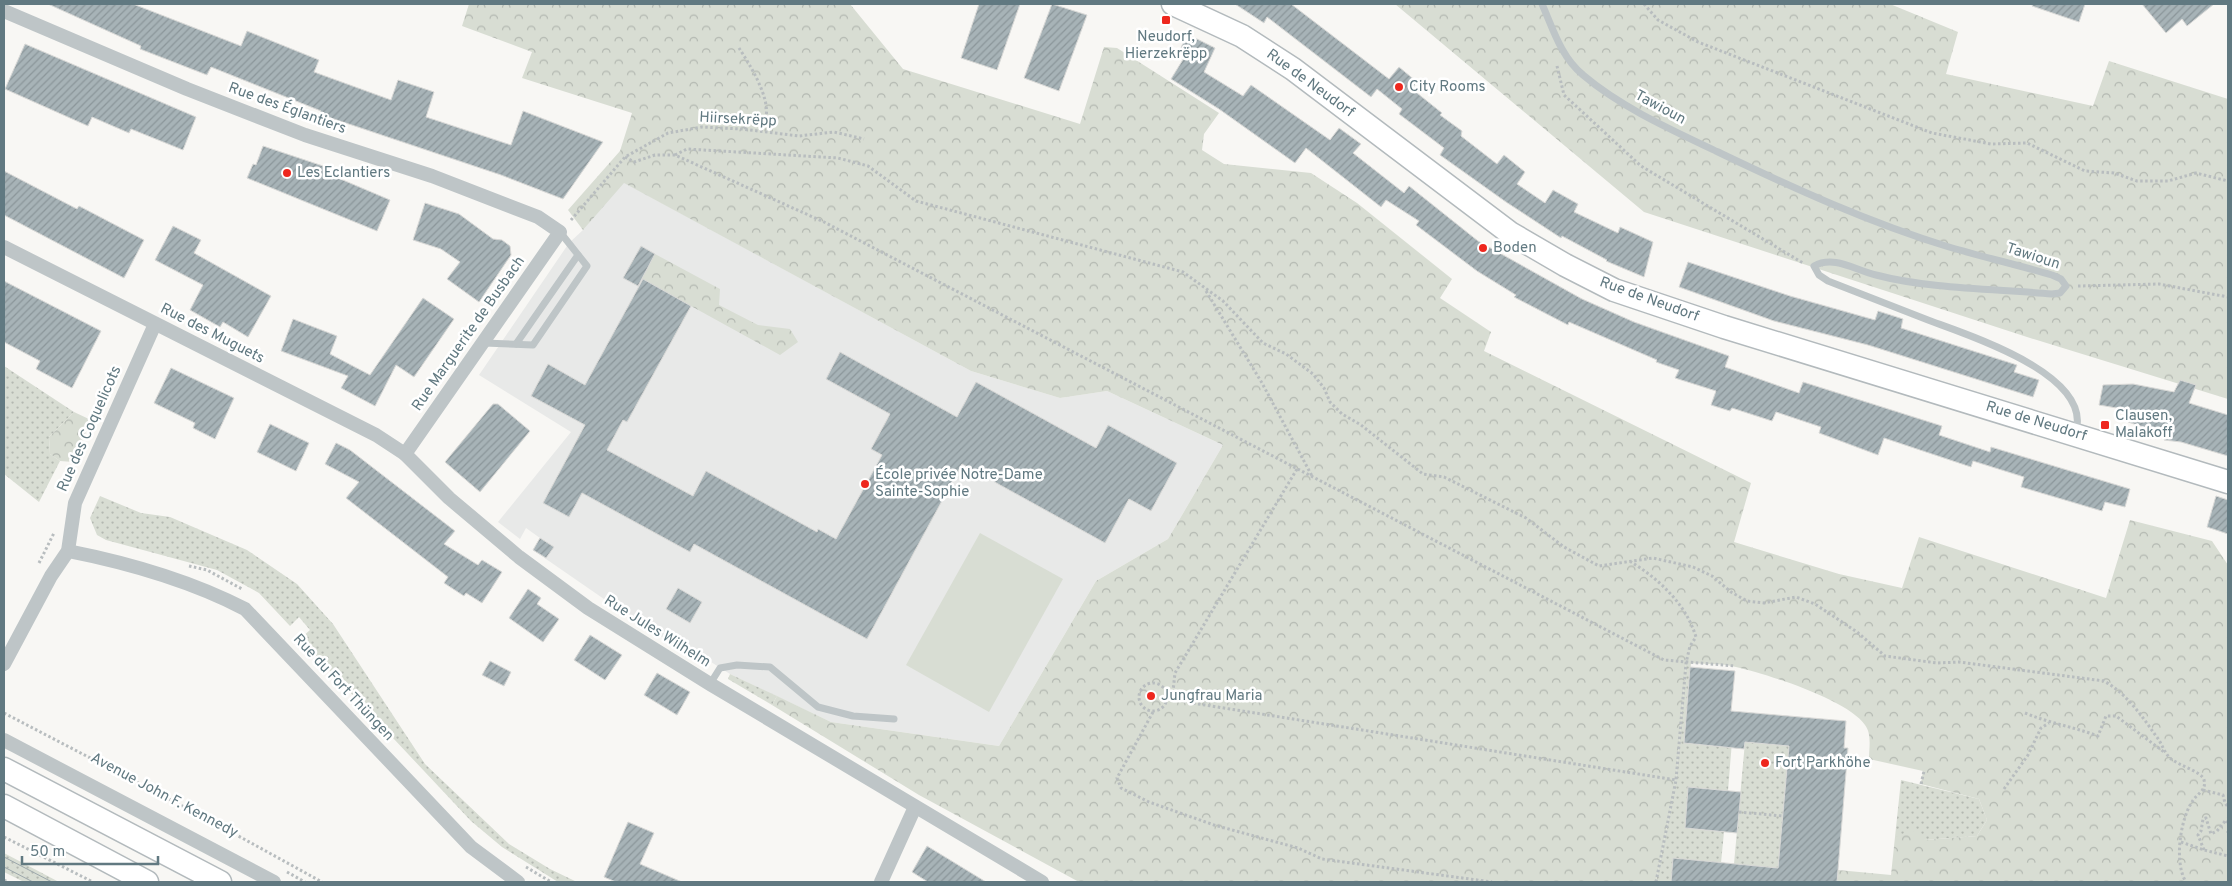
<svg xmlns="http://www.w3.org/2000/svg" width="2232" height="886" font-family="Overpass,sans-serif">
	<style>
		.built { fill: #e8e9e8 }
		.grass { fill: url(#grass-dots) }
		.forest { fill: url(#forest-crowns) }
		.pitch { fill: #d8ddd3 }
		.building { fill: url(#building-hatch); stroke: #d9d9d7 }
		.lines { fill: none; stroke-linecap: round; stroke-linejoin: round }
		.primary-casing { stroke: #b3babd; stroke-width: 25 }
		.path { stroke: #b8bdbf; stroke-width: 3; stroke-dasharray: 2.5 2.5; stroke-linecap: butt }
		.service { stroke: #bec5c7; stroke-width: 7 }
		.minor { stroke: #bec5c7; stroke-width: 14 }
		.primary { stroke: #fff; stroke-width: 22 }
		.tram { stroke: #9da8ac; stroke-width: 1 }
		.poi-dot { fill: #ee271e; stroke: #fff; stroke-width: 2 }
		.labels { text-anchor: middle; dominant-baseline: central; stroke-width: 5; stroke-linejoin: round; paint-order: stroke }
		.poi-label { font-size: 15px; fill: #617981; stroke: #fff; text-anchor: start }
		.street-label { font-size: 15px; fill: #617981; stroke: #fff }
	</style>
	<defs>
		<pattern id="grass-dots" width="8" height="8" patternUnits="userSpaceOnUse" patternTransform="scale(1.25)"><rect width="8" height="8" fill="#d8ddd3"/><path d="M2 2h.1M6 6h.1" fill="none" stroke="#b3b8b1" stroke-width="1.8" stroke-linecap="round"/></pattern>
		<pattern id="forest-crowns" width="20" height="18" patternUnits="userSpaceOnUse" patternTransform="scale(1.25)"><rect width="20" height="18" fill="#d8ddd3"/><path d="M2 6a3 3 0 1 1 6 0M12 15a3 3 0 1 1 6 0" fill="none" stroke="#b3b8b1"/></pattern>
		<pattern id="building-hatch" width="6" height="6" patternUnits="userSpaceOnUse" patternTransform="scale(1.25)"><rect width="6" height="6" fill="#a7b3b7"/><path d="M-1 1l2-2M0 6l6-6M5 7l2-2" fill="none" stroke="#8b969a"/></pattern>
	</defs>
	<rect width="100%" height="100%" fill="#f8f7f4"/>
	<!-- built -->
	<path class="built" d="M623 182 971 371 1060 398 1107 391 1223 445 1168 539 1096 581 999 746 831 722 730 674 711 662 702 663 617 608 533 550 540 538 526 528 520 539 498 522 571 432 479 375 569 243 583 230Z"/>
	<!-- grass -->
	<g class="grass">
		<path d="M4 366 74 412 49 437 50 454 60 461 39 502 4 474Z"/>
		<path d="M100 496 141 513 170 517 247 550 297 584 333 624 425 764 509 844 550 869 577 882H558L502 847 471 821 300 639 310 630 299 617 290 626 259 593 217 570 106 540 97 535 90 518Z"/>
		<path d="M1686 663H1691L1684 743 1724 747 1732 741 1728 791 1688 787 1685 828 1724 832 1721 863 1674 859 1671 882H1656L1676 780Z"/>
		<path d="M730 674 777 696 772 705 728 679Z"/>
		<path d="M1745 742 1789 746 1778 868 1734 864Z"/>
		<path d="M1901 780 1979 799 1987 820 1977 836 1925 840 1895 837Z"/>
		<path d="M4 853 59 882H24L4 872Z"/>
	</g>
	<!-- forest -->
	<g class="forest">
		<path d="M469 4H850L903 69 1080 124 1104 47 1117 48 1219 113 1204 134 1202 150 1224 164 1311 173 1357 203 1452 279 1440 298 1491 332 1484 351 1751 483 1734 542 1839 574 1902 588 1919 537 2106 598 2130 520 2212 541 2228 565V882H1837L1838 870 1891 875 1895 837 1912 830 1925 840 1977 836 1987 820 1979 799 1921 784 1923 771 1869 759C1869 748 1872 734 1865 725 1848 700 1767 674 1736 667 1721 663 1702 664 1686 663L1676 780 1656 882H1079L919 795 772 705 777 696 831 722 999 746 1096 581 1168 539 1223 445 1107 391 1060 398 971 371 624 183 583 230 568 210 620 151 632 113 522 78 532 52 462 26Z"/>
		<path d="M1395 4H1890L1958 32 1946 74 2093 106 2109 61 2228 99V399L2027 337 1644 212Z"/>
		<path d="M655 254 720 289 719 305 758 325 790 329 798 342 780 355 642 279Z"/>
		<path d="M74 412 91 420 73 462 60 461 50 454 49 437Z"/>
	</g>
	<!-- pitch -->
	<path class="pitch" d="M980 533 1063 579 989 712 906 665Z"/>
	<!-- building -->
	<g class="building">
		<path d="M48 4H133L241 46 247 31 319 60 314 72 391 100 398 80 434 92 426 117 511 145 523 111 603 142 563 199 501 175 319 114 321 111 211 67 207 75 140 49 141 46Z"/>
		<path d="M979 4H1020L997 70 961 58Z"/>
		<path d="M1052 4 1087 15 1059 91 1024 78Z"/>
		<path d="M1235 4H1291L1389 79 1399 67 1417 82 1412 89 1442 113 1440 115 1462 131 1461 136 1497 164 1504 155 1525 172 1517 184 1545 203 1553 190 1578 204 1574 212 1618 233 1620 227 1653 242 1644 277 1606 261 1607 260 1562 236 1561 238 1506 202 1440 155 1444 148 1399 114 1402 109 1377 89 1371 97 1267 17 1264 23Z"/>
		<path d="M2033 4H2085L2079 22 2032 6Z"/>
		<path d="M2142 4H2214L2187 26 2182 19 2166 33Z"/>
		<path d="M1187 34 1215 48 1204 72 1243 96 1251 85 1330 140 1339 128 1361 144 1353 153 1404 193 1409 186 1478 241 1582 299 1634 322 1729 356 1725 367 1799 393 1803 382 1942 426 1939 435 1990 452 1991 447 2130 489 2125 507 2105 502 2102 511 2021 487 2024 477 1973 461 1971 467 1884 438 1878 455 1819 433 1821 427 1776 412 1772 421 1732 408 1730 411 1711 405 1716 391 1675 378 1679 370 1656 362 1657 360 1569 322 1568 325 1514 297 1516 295 1477 271 1416 225 1419 221 1386 200 1381 207 1306 148 1295 163 1219 109 1171 79 1187 53 1180 50Z"/>
		<path d="M25 44 196 117 183 150 131 129 129 133 92 117 88 126 5 89Z"/>
		<path d="M263 146 326 167 324 172 390 200 377 231 247 178 253 164 256 165Z"/>
		<path d="M4 171 77 209 79 206 144 240 124 278 4 215Z"/>
		<path d="M425 203 459 214 493 239 502 240 510 246 511 255 479 302 447 279 460 262 441 249 413 240Z"/>
		<path d="M173 226 201 240 194 253 271 296 248 337 223 322 220 327 190 310 203 285 155 260Z"/>
		<path d="M641 246 655 254 638 286 623 278Z"/>
		<path d="M1688 262 1790 296 1875 320 1878 311 1903 319 1901 328 2017 365 2014 372 2039 380 2033 397 1868 345 1774 321 1679 287Z"/>
		<path d="M643 279 691 306 627 422 623 420 607 450 693 496 706 471 817 532 818 529 836 539 882 455 871 449 890 414 826 379 840 352 957 417 976 382 1096 448 1108 425 1177 463 1151 511 1129 499 1105 543 962 464 867 639 694 544 690 552 582 493 569 517 543 503 585 425 531 396 548 364 585 385Z"/>
		<path d="M4 281 101 331 72 388 36 369 40 361 4 342Z"/>
		<path d="M423 298 454 319 414 377 396 365 375 406 341 388 348 376 281 351 293 319 337 336 330 354 370 375Z"/>
		<path d="M171 368 234 398 215 439 193 428 195 423 154 403Z"/>
		<path d="M2180 380 2196 385 2189 403 2228 415V456L2181 442 2164 440 2165 434 2128 422 2129 410 2099 405 2103 385 2133 384 2174 392Z"/>
		<path d="M493 404H498L530 431 480 492 445 462Z"/>
		<path d="M270 424 309 443 296 471 257 452Z"/>
		<path d="M336 443 350 450 455 531 444 544 478 565 482 560 502 572 482 603 466 593 464 596 444 583 448 577 346 498 359 482 325 464Z"/>
		<path d="M2216 496 2228 500V534L2207 527Z"/>
		<path d="M540 538 554 547 546 558 533 550Z"/>
		<path d="M678 588 702 602 690 623 666 609Z"/>
		<path d="M528 589 541 598 537 604 559 619 543 642 509 618Z"/>
		<path d="M590 635 622 655 605 680 574 660Z"/>
		<path d="M490 661 511 672 504 686 482 675Z"/>
		<path d="M1690 667 1735 671 1731 711 1846 721 1844 748H1848L1837 882H1671L1673 858 1778 868 1789 746 1745 742 1744 749 1684 743Z"/>
		<path d="M657 673 690 692 677 715 644 695Z"/>
		<path d="M1688 787 1741 792 1737 833 1685 828Z"/>
		<path d="M628 822 654 833 640 864 682 882H616L604 877Z"/>
		<path d="M927 846 986 882H928L912 872Z"/>
	</g>
	<g class="lines">
		<!-- primary casing -->
		<g class="primary-casing">
			<g id="primary">
				<path d="M1173 4 1242 36 1293 69 1510 233 1565 265 1614 290 1724 327 2228 482"/>
				<path d="M4 769 220 882"/>
				<path d="M4 806 147 882"/>
			</g>
		</g>
		<!-- path -->
		<g class="path">
			<path d="M1644 4 1658 20 1698 42 1932 133 1991 144 2027 143 2085 171 2114 173 2137 181H2168L2196 173 2228 181"/>
			<path d="M739 48C750 65 770 97 766 117L760 122 752 121 743 129"/>
			<path d="M1557 66 1564 95 1641 166 1803 263"/>
			<path d="M675 155 687 149 838 158 868 166 916 201 1183 272 1223 301 1263 343 1286 354 1313 374 1324 388 1330 402 1342 414 1361 425 1423 474 1444 477 1526 518 1564 547 1599 566 1653 558 1693 567 1712 576 1731 592 1747 601 1764 603 1796 597 1815 604 1857 632 1885 656 1937 663 1959 662 2104 681C2126 693 2142 716 2156 736 2162 743 2163 751 2170 758 2177 765 2203 772 2204 780 2207 791 2196 794 2192 802 2180 820 2174 863 2186 882"/>
			<path d="M625 157 634 162 655 155H675L824 222 1664 660 1735 666"/>
			<path d="M571 220 625 157 668 133 702 127 742 129 799 136 834 132 864 139"/>
			<path d="M2078 286 2159 284 2228 297"/>
			<path d="M1206 291 1262 383 1312 476"/>
			<path d="M1297 469 1175 673 1173 691 1186 702 1676 780 1686 663 1690 646 1696 637C1686 604 1659 579 1631 562"/>
			<path d="M39 563 54 533"/>
			<path d="M189 566 207 570 242 589"/>
			<circle cx="1153" cy="697" r="14"/>
			<path d="M1153 712 1117 778 1121 788 1149 802 1214 825 1298 848 1322 859 1492 882"/>
			<path d="M4 713 213 822 322 882"/>
			<path d="M2025 713C2049 723 2074 727 2098 736L2106 716H2116L2164 752"/>
			<path d="M1921 784 1924 771"/>
			<path d="M2004 789 2028 755 2041 728 2049 723"/>
			<path d="M2203 790 2223 795 2225 803 2228 807"/>
			<path d="M1739 812 1783 816"/>
			<path d="M2228 831V833"/>
			<path d="M4 837 93 882"/>
			<path d="M2181 842 2204 850 2228 856"/>
			<path d="M2204 850 2198 835 2201 831 2203 819 2206 818 2211 834 2217 831 2226 820 2228 823"/>
			<path d="M526 867 551 882"/>
			<path d="M287 872 305 882"/>
			<path d="M4 880 8 882"/>
			<path d="M1656 882 1676 780"/>
		</g>
		<!-- service -->
		<g class="service">
			<path d="M1542 4C1553 29 1561 57 1583 75 1622 108 1672 130 1718 152 1793 188 1870 223 1949 247 1983 257 2018 265 2052 275L2061 279 2066 286 2060 293 2052 294C1997 289 1929 289 1876 275 1855 270 1834 255 1814 266L1819 275 1828 281C1861 294 1894 307 1928 320 1968 335 2092 374 2076 431"/>
			<path d="M484 343 533 345 587 266 560 232"/>
			<path d="M516 344 578 255"/>
			<path d="M710 684 720 668 737 665 770 667 818 707 853 716 894 719"/>
		</g>
		<!-- minor -->
		<g class="minor">
			<path d="M4 11 187 89 305 135 432 176 538 217 560 232 405 454"/>
			<path d="M4 247 376 435 405 454 449 498 519 557 588 608 710 684 1042 882"/>
			<path d="M68 551C129 563 191 581 245 609L471 847 518 882"/>
			<path d="M4 664 51 576 68 551 75 503 155 324"/>
			<path d="M4 740 274 882"/>
			<path d="M881 882 915 807"/>
		</g>
		<!-- primary -->
		<use href="#primary" class="primary"/>
		<!-- tram -->
		<g class="tram">
			<path d="M4 857 52 882"/>
			<path d="M4 867 33 882"/>
		</g>
	</g>
	<!-- markers -->
	<g class="poi-dot">
		<rect x="1161" y="15" width="10" height="10" rx="2.5"/>
		<circle cx="1399" cy="87" r="5"/>
		<circle cx="287" cy="173" r="5"/>
		<circle cx="1483" cy="248" r="5"/>
		<rect x="2100" y="420" width="10" height="10" rx="2.5"/>
		<circle cx="865" cy="484" r="5"/>
		<circle cx="1151" cy="696" r="5"/>
		<circle cx="1765" cy="763" r="5"/>
	</g>
	<g class="labels">
		<!-- poi labels -->
		<g class="poi-label">
			<text x="1166" y="37" text-anchor="middle">Neudorf,<tspan x="1166" dy="17">Hierzekrëpp</tspan></text>
			<text x="1409" y="87">City Rooms</text>
			<text x="297" y="173">Les Eclantiers</text>
			<text x="1493" y="248">Boden</text>
			<text x="2115" y="416">Clausen,<tspan x="2115" dy="17">Malakoff</tspan></text>
			<text x="875" y="475">École privée Notre-Dame<tspan x="875" dy="17">Sainte-Sophie</tspan></text>
			<text x="1161" y="696">Jungfrau Maria</text>
			<text x="1775" y="763">Fort Parkhöhe</text>
		</g>
		<!-- street labels -->
		<g class="street-label">
			<text transform="translate(1310 84) rotate(36)">Rue de Neudorf</text>
			<text transform="translate(1660 108) rotate(28)">Tawioun</text>
			<text transform="translate(287 109) rotate(20)">Rue des Églantiers</text>
			<text transform="translate(738 120) rotate(3)">Hiirsekrëpp</text>
			<text transform="translate(2033 257) rotate(18)">Tawioun</text>
			<text transform="translate(1649 300) rotate(20)">Rue de Neudorf</text>
			<text transform="translate(212 334) rotate(27)">Rue des Muguets</text>
			<text transform="translate(469 334) rotate(-55)">Rue Marguerite de Busbach</text>
			<text transform="translate(2036 422) rotate(17)">Rue de Neudorf</text>
			<text transform="translate(90 429) rotate(-66)">Rue des Coquelicots</text>
			<text transform="translate(657 632) rotate(32)">Rue Jules Wilhelm</text>
			<text transform="translate(343 688) rotate(47)">Rue du Fort Thüngen</text>
			<text transform="translate(164 796) rotate(28)">Avenue John F. Kennedy</text>
		</g>
	</g>
	<!-- border -->
	<rect width="2232" height="886" fill="none" stroke="#617981" stroke-width="10"/>
	<!-- scale -->
	<path d="M22 856v8h136v-8" fill="none" stroke="#617981" stroke-width="2.5"/>
	<text x="30" y="856" font-size="15" fill="#617981" stroke="#ffffff" stroke-width="4" paint-order="stroke">50 m</text>
</svg>
